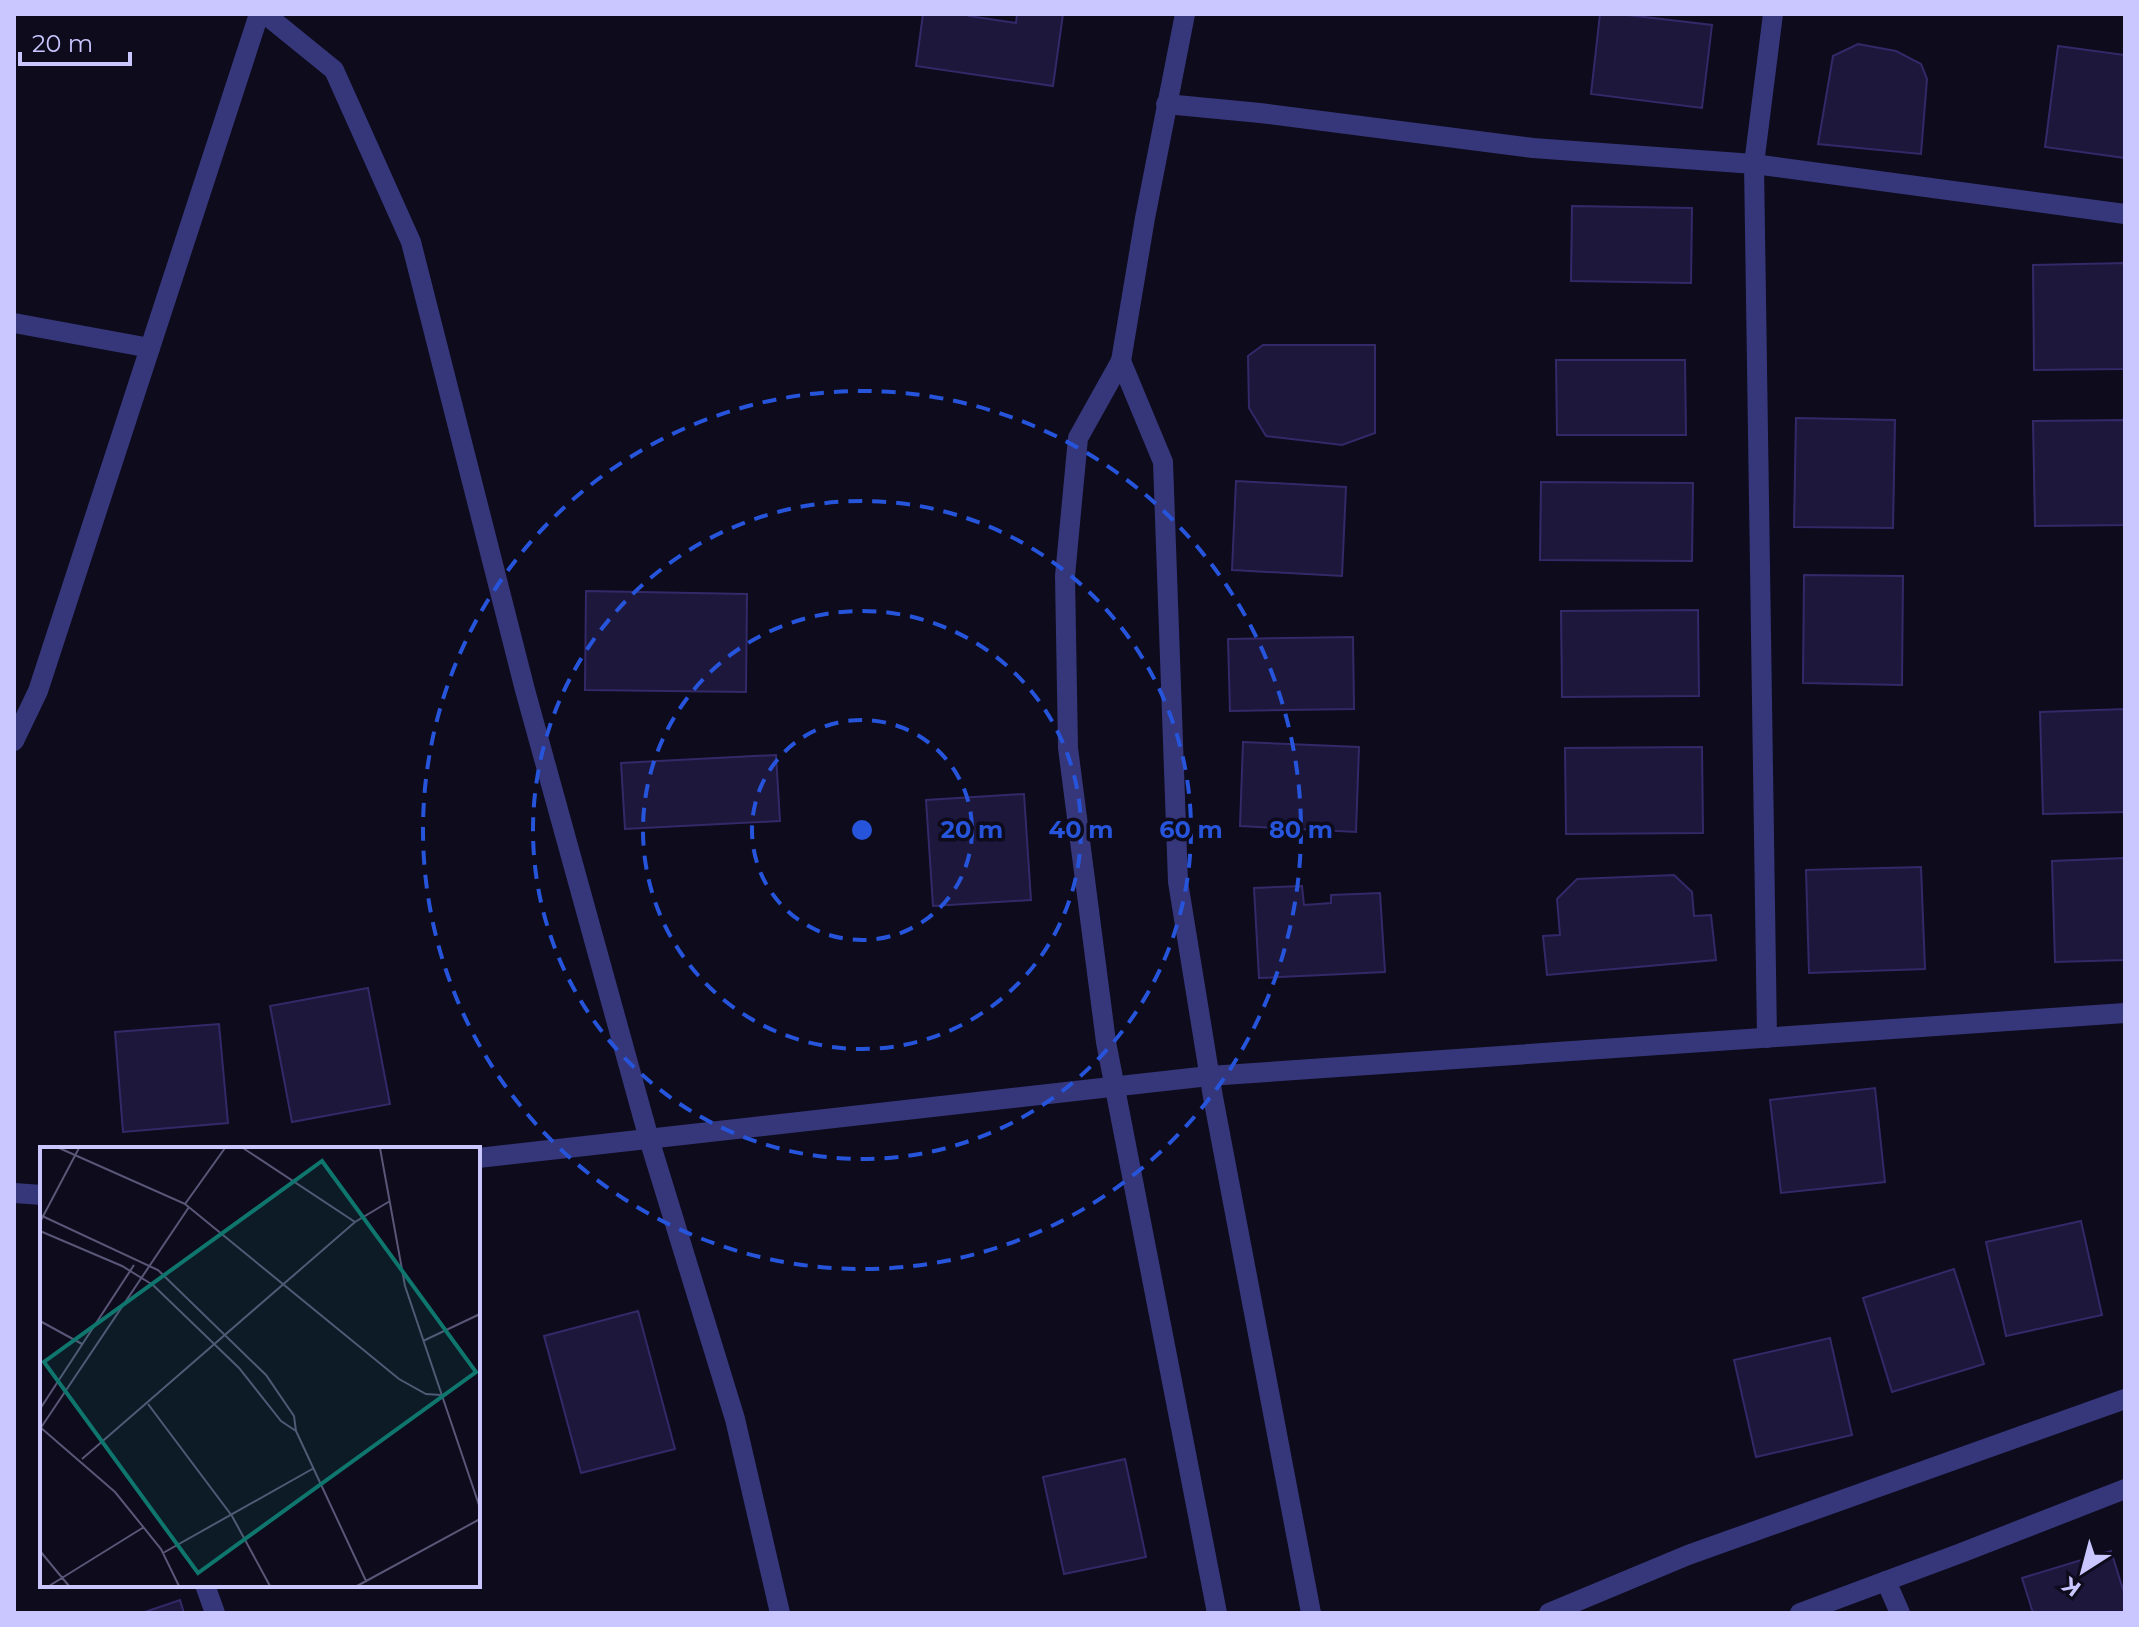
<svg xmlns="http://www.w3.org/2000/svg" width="2139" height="1627" font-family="Montserrat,sans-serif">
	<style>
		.building { fill: #1d173c; stroke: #332968; stroke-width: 2 }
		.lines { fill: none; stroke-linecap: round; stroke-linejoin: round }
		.street { stroke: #36367a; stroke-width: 20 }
		.ring { fill: none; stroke: #2654da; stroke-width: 4; stroke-dasharray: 14 10 }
		.inset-road { fill: none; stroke: #595677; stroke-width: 2 }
		.view { fill: #0f766e; fill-opacity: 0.15; stroke: #0f766e; stroke-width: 4 }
		.inset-edge { fill: none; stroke: #cac6ff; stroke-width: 4 }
		.centre { fill: #2654da; stroke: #0d0b1c; stroke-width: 4 }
		.ring-label { font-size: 24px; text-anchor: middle; font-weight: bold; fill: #2654da; stroke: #0d0b1c; stroke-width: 7; stroke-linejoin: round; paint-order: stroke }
	</style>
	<rect width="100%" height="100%" fill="#0d0b1c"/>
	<!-- building -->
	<g class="building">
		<path d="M923 14H969V16L1016 23 1017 14H1063L1053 86 916 66Z"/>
		<path d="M1600 14H1619L1712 25 1702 108 1591 94Z"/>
		<path d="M1858 44 1896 51 1921 64 1927 79 1921 154 1818 144 1833 56Z"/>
		<path d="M2058 46 2125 55V158L2045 147Z"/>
		<path d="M1572 206 1692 208 1691 283 1571 281Z"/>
		<path d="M2125 263V369L2034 370 2033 265Z"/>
		<path d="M1263 345H1375V433L1342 445 1266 436 1249 408 1248 356Z"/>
		<path d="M1556 360H1685L1686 435H1557Z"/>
		<path d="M1796 418 1895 420 1893 528 1794 527Z"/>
		<path d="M2125 420V525L2035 526 2033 421Z"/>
		<path d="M1236 481 1346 487 1342 576 1232 570Z"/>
		<path d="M1541 482 1693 483 1692 561 1540 560Z"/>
		<path d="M1804 575 1903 576 1902 685 1803 683Z"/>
		<path d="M586 591 747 594 746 692 585 690Z"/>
		<path d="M1698 610 1699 696 1562 697 1561 611Z"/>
		<path d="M1353 637 1354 709 1230 711 1228 639Z"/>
		<path d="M2125 709V812L2043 814 2040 712Z"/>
		<path d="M1243 742 1359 747 1356 832 1240 826Z"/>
		<path d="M1702 747 1703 833 1566 834 1565 748Z"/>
		<path d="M776 755 780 821 625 829 621 763Z"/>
		<path d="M1024 794 1031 900 933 906 926 800Z"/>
		<path d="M2125 858V960L2055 962 2052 861Z"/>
		<path d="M1921 867 1925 969 1809 973 1806 870Z"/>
		<path d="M1674 875 1692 892 1694 916 1711 915 1716 960 1547 975 1543 936 1560 935 1557 899 1577 879Z"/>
		<path d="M1302 886 1304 905 1331 903V895L1380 893 1385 972 1259 978 1254 888Z"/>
		<path d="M368 988 390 1104 292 1122 270 1006Z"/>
		<path d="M219 1024 228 1123 123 1132 115 1032Z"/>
		<path d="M1875 1088 1885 1182 1781 1193 1770 1100Z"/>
		<path d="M2081 1221 2102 1315 2006 1336 1986 1242Z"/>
		<path d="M1954 1269 1984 1364 1892 1392 1863 1298Z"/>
		<path d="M638 1311 675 1449 581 1473 544 1336Z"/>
		<path d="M1830 1338 1852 1435 1756 1457 1734 1360Z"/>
		<path d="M1125 1459 1146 1557 1064 1574 1043 1477Z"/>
		<path d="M2111 1551 2125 1596V1613H2033L2022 1578Z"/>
		<path d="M180 1600 184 1613H142Z"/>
	</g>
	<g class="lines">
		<!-- street -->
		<g class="street">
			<path d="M265 14 334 70 411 242 525 690 649 1139 735 1419 780 1613"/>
			<path d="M1166 104 1260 113 1533 148 1754 164 2125 214"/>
			<path d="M14 323 150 348"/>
			<path d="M1121 361 1145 218 1185 14"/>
			<path d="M14 741 38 691 259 14"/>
			<path d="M1767 1038 1754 164 1773 14"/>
			<path d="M478 1158 1209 1076 2125 1013"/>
			<path d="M14 1193 42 1195"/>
			<path d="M1886 1581 1900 1613"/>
			<path d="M205 1585 215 1613"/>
			<path d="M1217 1613 1106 1042 1068 748 1065 576 1078 438 1121 361 1163 462 1178 882 1213 1097 1311 1613"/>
			<path d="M1549 1613 1688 1555 2125 1399"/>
			<path d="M1800 1613 1961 1553 2125 1489"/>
		</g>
	</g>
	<!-- distance rings -->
	<g class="ring">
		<circle cx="862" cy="830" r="110"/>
		<circle cx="862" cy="830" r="219"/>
		<circle cx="862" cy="830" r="329"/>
		<circle cx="862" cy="830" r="439"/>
	</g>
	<!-- overview -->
	<g transform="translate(40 1147)">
		<rect width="440" height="440" fill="#0d0b1c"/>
		<path class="inset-road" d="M19 1 145 57 185 1M203 1 315 75M340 1 365 139 440 361M145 57 359 232 386 247 401 248M0 68 118 123 226 228 254 269 256 284 241 274 199 221 113 138 82 119 0 84M0 75 39 1M0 174 42 197M383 194 440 167M108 257 192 369 230 439M0 262 94 118M0 280 75 345 121 402 139 439M0 282 149 60M256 284 326 434M42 312 315 75 350 54M0 404 29 439M123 406 274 321M9 439 104 380M317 439 440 372"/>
		<path class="view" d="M282 14 436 225 158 426 4 215Z"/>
		<rect width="440" height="440" class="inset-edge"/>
	</g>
	<circle cx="862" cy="830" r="12" class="centre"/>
	<g class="ring-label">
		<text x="972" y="838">20 m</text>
		<text x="1081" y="838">40 m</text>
		<text x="1191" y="838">60 m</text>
		<text x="1301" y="838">80 m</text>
	</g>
	<!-- border -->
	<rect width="2139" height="1627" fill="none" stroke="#cac6ff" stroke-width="32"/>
	<!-- north arrow -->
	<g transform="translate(2083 1571) rotate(216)" stroke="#0d0b1c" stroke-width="6" paint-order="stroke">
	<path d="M0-6L14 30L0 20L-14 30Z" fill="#cac6ff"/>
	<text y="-12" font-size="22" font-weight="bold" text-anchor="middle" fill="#cac6ff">K</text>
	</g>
	<!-- scale -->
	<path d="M20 52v12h110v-12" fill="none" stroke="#cac6ff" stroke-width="4"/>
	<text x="32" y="52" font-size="24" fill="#cac6ff" stroke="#0d0b1c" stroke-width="6" paint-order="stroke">20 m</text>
</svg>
